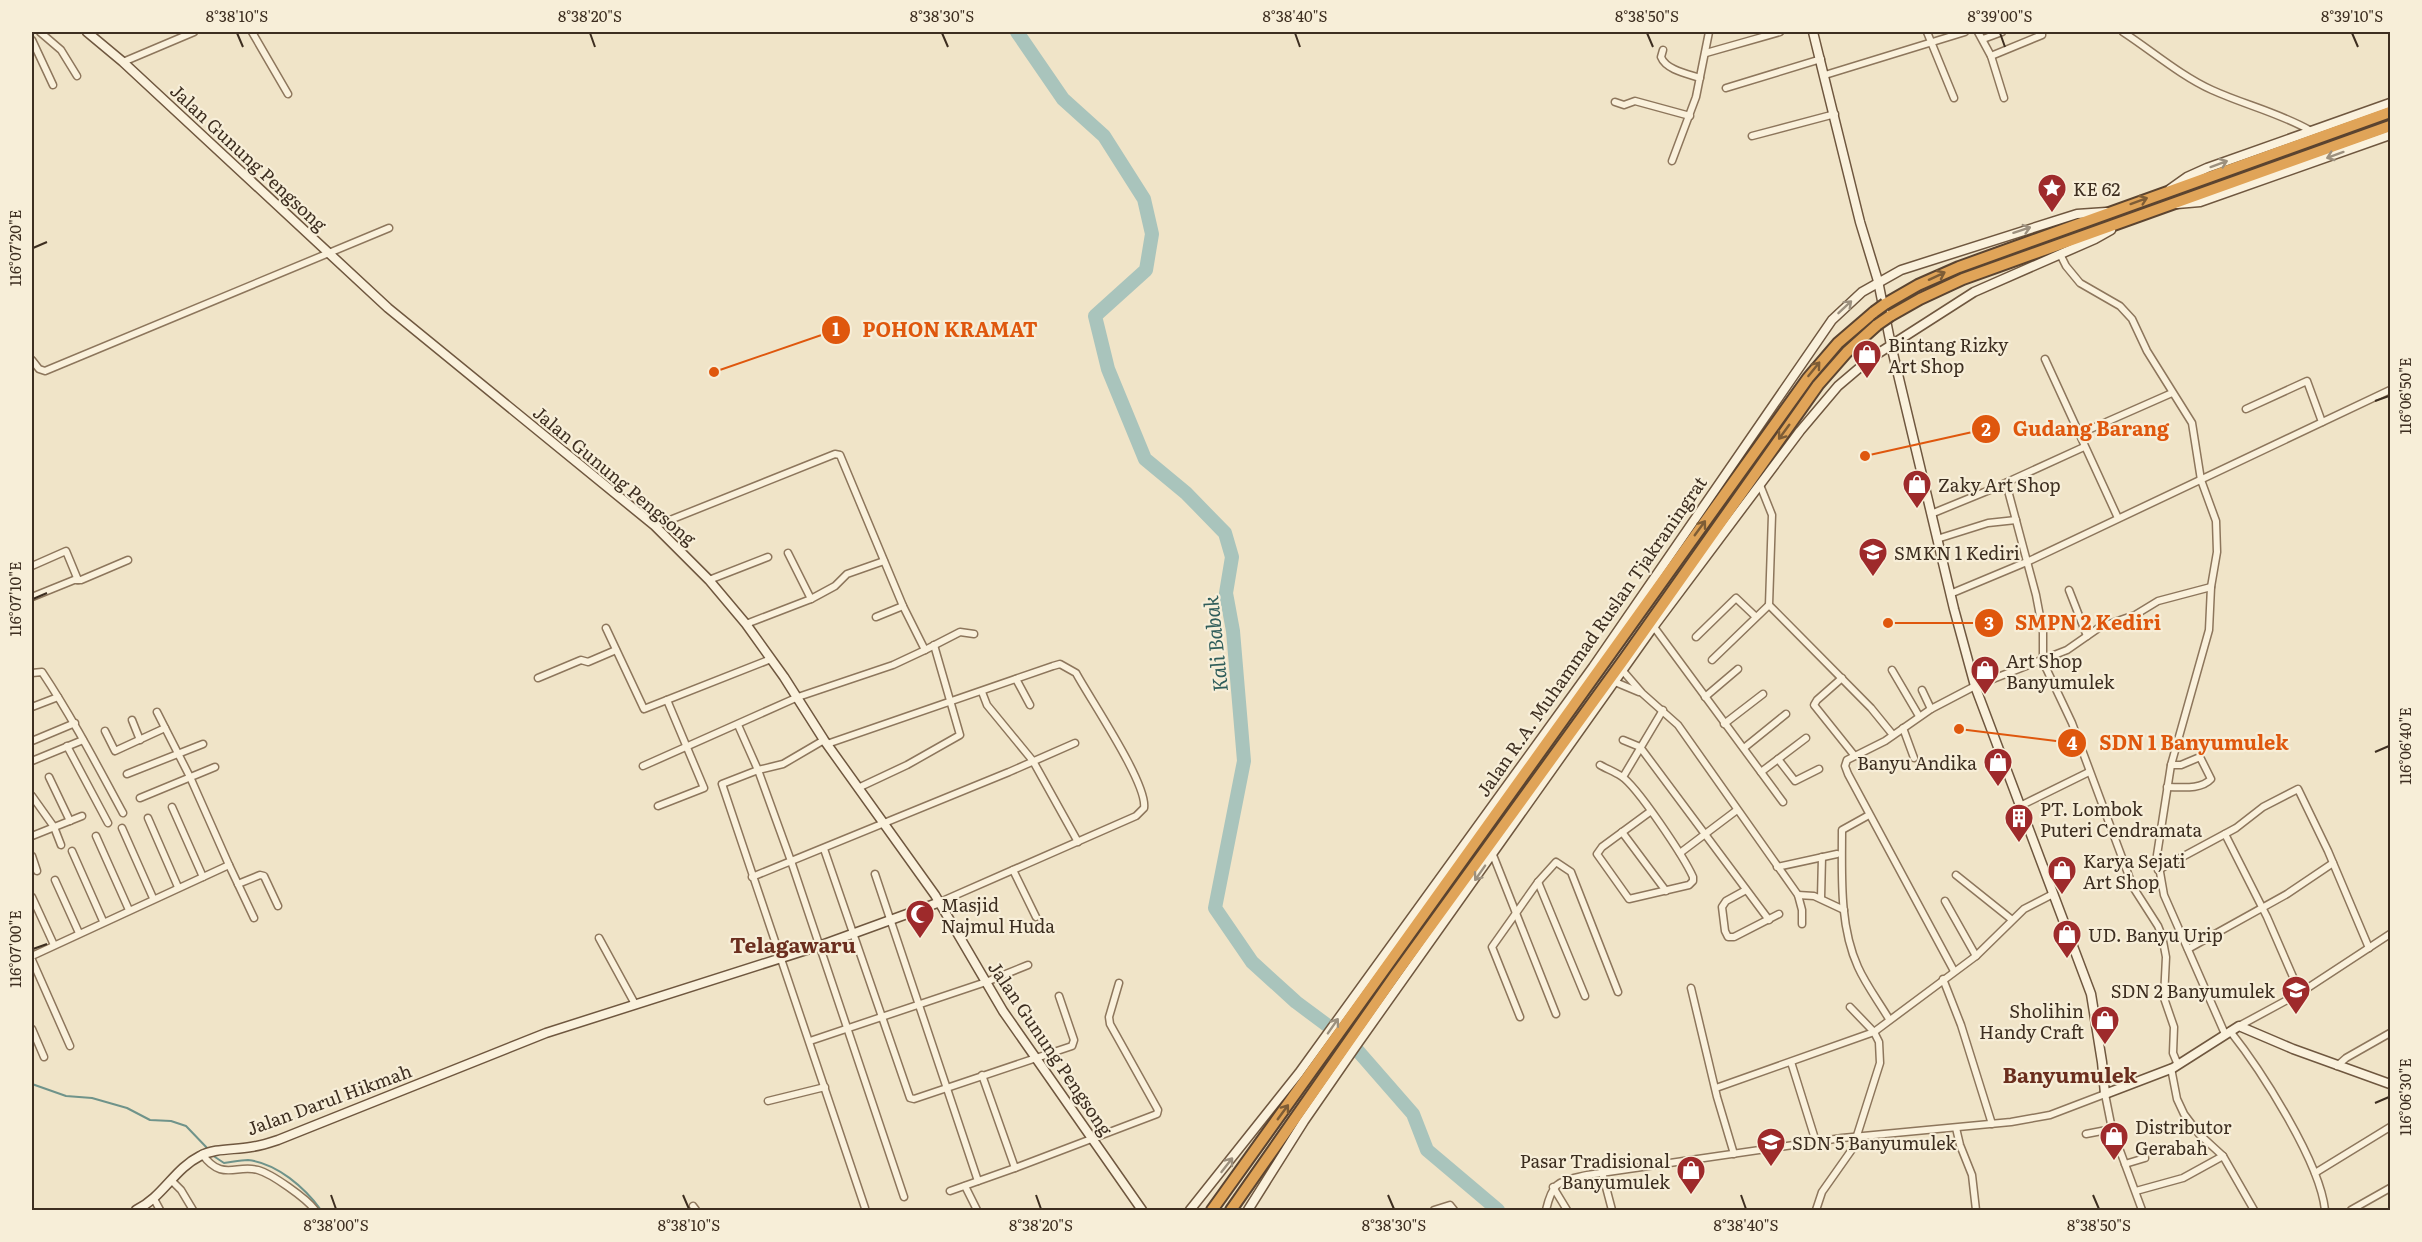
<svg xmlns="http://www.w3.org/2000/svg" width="2422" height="1242" font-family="Literata,serif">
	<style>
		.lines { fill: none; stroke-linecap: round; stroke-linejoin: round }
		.stream { stroke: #6f938a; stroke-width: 2 }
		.river { stroke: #a9c4bc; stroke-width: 14 }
		.street-casing { stroke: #8d765c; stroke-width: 9 }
		.secondary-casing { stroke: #6f573f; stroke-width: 11 }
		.highway-casing { stroke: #5b4430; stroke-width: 14 }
		.street { stroke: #faf1dc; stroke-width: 6 }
		.secondary { stroke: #faf1dc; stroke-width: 8 }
		.highway { stroke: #e0a458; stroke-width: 10 }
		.highway-bridge-casing { stroke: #5b4430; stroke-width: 14; stroke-linecap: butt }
		.highway-bridge { stroke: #e0a458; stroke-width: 10 }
		.oneway { stroke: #9c907e }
		.oneway2 { stroke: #7e5d36 }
		.ticks { fill: none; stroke: #3d2e20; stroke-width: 2 }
		.labels { text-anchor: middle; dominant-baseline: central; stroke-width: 4.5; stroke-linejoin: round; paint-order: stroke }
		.street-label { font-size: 18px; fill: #3d2e20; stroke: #f7eed8 }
		.poi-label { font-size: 18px; fill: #3d2e20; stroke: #f7eed8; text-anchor: start }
		.water-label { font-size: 20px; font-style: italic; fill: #2f5d5a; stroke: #f7eed8 }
		.quarter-label { font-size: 21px; font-weight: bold; fill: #6b2e1e; stroke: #f7eed8 }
		.leader { fill: none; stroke: #df570d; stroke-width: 2 }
		.callout-dot { fill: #df570d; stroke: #f7eed8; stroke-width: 2 }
		.mark-label { font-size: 18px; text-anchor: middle; font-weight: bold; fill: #fff }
		.callout-label { font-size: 20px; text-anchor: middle; font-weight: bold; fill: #df570d; stroke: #f7eed8; stroke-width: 4.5; stroke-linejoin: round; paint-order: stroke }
		.neatline { fill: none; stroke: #3d2e20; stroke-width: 2 }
		.ticks-label { font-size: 15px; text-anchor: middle; fill: #3d2e20 }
	</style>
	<rect width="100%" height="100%" fill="#f0e4c8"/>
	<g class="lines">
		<!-- stream -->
		<g class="stream">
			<path d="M32 1084 66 1096 92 1098 127 1108 150 1120 171 1121 186 1126 209 1150"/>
			<path d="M212 1155 224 1163C232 1162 241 1160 248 1160 277 1163 305 1188 321 1210"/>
		</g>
		<!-- river -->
		<path class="river" d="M1017 32 1063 99 1104 136 1144 199 1152 234 1146 270 1095 316 1108 369 1145 459 1186 493 1225 533 1232 557 1226 593 1233 631 1244 761 1215 908 1252 962 1296 1002 1351 1043 1413 1114 1427 1150 1498 1210"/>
		<!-- street casing -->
		<g class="street-casing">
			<g id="street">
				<path d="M40 32 61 50 77 76"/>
				<path d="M252 32 288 94"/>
				<path d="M1927 32 1954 98"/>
				<path d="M1978 32 1991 56 2004 98"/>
				<path d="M2123 32C2152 51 2181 76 2212 90 2245 105 2280 113 2311 131"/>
				<path d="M1983 39 2002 32"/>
				<path d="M32 40 53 85"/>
				<path d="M1663 50 1661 57C1666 70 1688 74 1700 78"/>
				<path d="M1706 53 1780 32"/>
				<path d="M1991 56 2042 35"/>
				<path d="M123 62 194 32"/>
				<path d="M1825 75 1965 32"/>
				<path d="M1726 88 1821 59"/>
				<path d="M1615 102 1624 105 1635 101 1690 116"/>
				<path d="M1752 136 1835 114"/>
				<path d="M1672 161 1696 97 1709 32"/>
				<path d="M2060 254 2066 266 2080 283 2120 306 2132 319 2147 351 2192 423 2201 480 2216 521 2217 552 2211 587 2209 630 2171 765 2157 855 2164 895 2225 1034"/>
				<path d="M2045 359 2118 518"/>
				<path d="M32 360 39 369 45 371 389 228"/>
				<path d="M2246 409 2307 381 2322 422"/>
				<path d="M2079 434 2172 393"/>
				<path d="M2006 483 2036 595 2043 632V659L2046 668 2072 723 2133 887 2158 926 2162 936 2166 957 2164 998 2174 1027 2173 1053 2178 1065"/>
				<path d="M1760 485 1772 515 1769 605 1871 708 1893 735"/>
				<path d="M1931 514 1992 489 2084 447"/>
				<path d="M1937 539 1988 523 2016 520"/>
				<path d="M788 553 811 599"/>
				<path d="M32 566 66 551 78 580"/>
				<path d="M709 580 768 557"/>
				<path d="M2069 590 2087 636"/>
				<path d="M1950 594 2029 561 2390 390"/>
				<path d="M32 597 74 580H81L128 560"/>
				<path d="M876 617 903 606"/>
				<path d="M746 624 811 599 835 586 847 574 884 561"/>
				<path d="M1654 627 1783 802"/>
				<path d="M606 628 644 709 771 659"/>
				<path d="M1696 637 1736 598 1756 617"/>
				<path d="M925 650 960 632 974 634"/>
				<path d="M1712 660 1769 605"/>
				<path d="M1892 670 1919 716"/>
				<path d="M1623 671 1642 693 1678 725 1798 895 1802 910V924"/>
				<path d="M32 673 42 672C72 717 97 765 123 813"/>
				<path d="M538 678 581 660 588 662 616 650"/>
				<path d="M1842 678 1817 700 1814 705 1854 755"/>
				<path d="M1016 679 1030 705"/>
				<path d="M1615 682 1639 692"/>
				<path d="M1922 690 1931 709"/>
				<path d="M982 692 987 705 1033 761 1078 842"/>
				<path d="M1705 697 1738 669"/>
				<path d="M32 707 58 697"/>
				<path d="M132 720 140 740"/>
				<path d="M1724 724 1763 694"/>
				<path d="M738 725 758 770 791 861 904 1197"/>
				<path d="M1903 728 1914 758"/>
				<path d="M105 731 115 751 165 728"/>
				<path d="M824 740 783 764 758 770 722 784 865 1208"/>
				<path d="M1623 740 1640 747 1769 920"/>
				<path d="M32 741 75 723"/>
				<path d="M827 744 1053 666 1060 664 1076 673C1090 699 1148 784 1144 808L1136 816 940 902"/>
				<path d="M67 746 108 823"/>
				<path d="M1744 748 1786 714"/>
				<path d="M1778 759 1795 781 1819 769"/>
				<path d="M32 761 83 740"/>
				<path d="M1600 765C1607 769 1615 772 1621 776 1637 786 1684 857 1693 877V881L1689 885 1629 899 1597 854 1602 847 1651 811"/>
				<path d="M643 766 798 697 893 665 925 650 903 606 840 455 835 454 655 526"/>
				<path d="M1761 772 1806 738"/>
				<path d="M127 774 203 744"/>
				<path d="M49 777 70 821"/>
				<path d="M1623 777 1663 710"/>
				<path d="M2167 787C2181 787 2201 790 2211 779L2200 757 2181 765H2171"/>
				<path d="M858 788 907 765 960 735 934 645"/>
				<path d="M32 796 54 827 61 845"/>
				<path d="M140 798 215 767"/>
				<path d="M658 806 704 788 667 700"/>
				<path d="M2020 806 2089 772"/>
				<path d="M172 807 203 877"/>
				<path d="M1869 815 1842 830C1842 875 1839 925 1858 967 1866 985 1879 1002 1889 1019"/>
				<path d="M148 818 178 887"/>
				<path d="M122 828 153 898"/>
				<path d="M1622 832 1666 891"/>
				<path d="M2225 834 2267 917 2300 993"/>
				<path d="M32 836 82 816"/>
				<path d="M96 836 129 910"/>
				<path d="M824 849 910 1098 914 1099 1072 1046 1074 1040 1059 996"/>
				<path d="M72 851 103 921"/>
				<path d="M1680 853 1737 810"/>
				<path d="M1493 855 1556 1014"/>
				<path d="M32 856 37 871"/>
				<path d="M229 865 254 918"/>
				<path d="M1777 867 1837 854"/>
				<path d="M1013 870 1036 917"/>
				<path d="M2158 870 2236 828 2263 807 2298 789 2328 851 2369 948"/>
				<path d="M875 874 978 1181"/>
				<path d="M1956 875 2011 919"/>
				<path d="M752 877 1009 772 1075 743"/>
				<path d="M55 880 79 933"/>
				<path d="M1538 882 1585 996"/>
				<path d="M238 884 260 875 264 876 278 906"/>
				<path d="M1746 890 1726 901 1722 907 1725 931 1728 937H1734L1779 914"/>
				<path d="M1798 895 1814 896 1844 910"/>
				<path d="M32 897 54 945"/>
				<path d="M1821 898 1822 857"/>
				<path d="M1945 901 1976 956"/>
				<path d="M599 938 635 1004"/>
				<path d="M2188 949 2287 894 2333 863"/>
				<path d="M32 956 229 865 190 777 157 712"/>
				<path d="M32 960 70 1046"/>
				<path d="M1954 971 1848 774 1845 766 1847 760 1885 741 1931 709 1975 686 2067 650 2100 627 2135 615 2158 601 2211 587"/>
				<path d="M1943 979 1961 1025 1992 1124"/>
				<path d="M1691 988 1717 1097 1734 1154"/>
				<path d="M1520 1017 1492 947 1538 882 1556 862 1571 872 1618 992"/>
				<path d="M2239 1026 2300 993 2390 934"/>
				<path d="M32 1029 44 1057"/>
				<path d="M2230 1031C2261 1070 2320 1162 2325 1210"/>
				<path d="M810 1041 986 982 1028 965"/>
				<path d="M1791 1062 1816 1142"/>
				<path d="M2337 1066 2346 1058 2390 1033"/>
				<path d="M2171 1068 2177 1099 2184 1114 2199 1134 2223 1156 2254 1210"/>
				<path d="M982 1075 1015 1168 1157 1114 1158 1110 1110 1024 1109 1017 1119 983"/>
				<path d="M1716 1088 1874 1032 1976 956 2024 909 2053 894"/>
				<path d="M768 1101 825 1087"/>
				<path d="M1956 1128 1960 1145 1972 1175 1976 1210"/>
				<path d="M2086 1134 2112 1129"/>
				<path d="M202 1154C222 1182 236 1164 258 1170 272 1174 306 1198 315 1210"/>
				<path d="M2125 1164 2145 1158"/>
				<path d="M1602 1172 1612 1210"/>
				<path d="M2315 1173 2390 1127"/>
				<path d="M172 1181 181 1190 193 1210"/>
				<path d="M965 1186 977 1210"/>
				<path d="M1553 1187 1567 1210"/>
				<path d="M950 1191 1015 1168"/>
				<path d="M2136 1191 2183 1178 2223 1156"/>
				<path d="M154 1199 160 1210"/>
				<path d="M693 1206 696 1210"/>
				<path d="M1434 1210 1450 1205 1454 1210"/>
				<path d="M1546 1210C1553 1180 1559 1182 1587 1175L1842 1138 2011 1122 2050 1115 2105 1094 2112 1129 2142 1210"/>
				<path d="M1816 1210 1822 1192 1853 1148 1880 1063 1879 1042 1874 1032 1850 1007"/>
				<path d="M2351 1210 2390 1188"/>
			</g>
		</g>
		<!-- secondary casing -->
		<g class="secondary-casing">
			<g id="secondary">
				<path d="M87 32 123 62 388 308 655 526 709 580 746 624 784 677 824 740 935 895 1003 1011 1142 1210"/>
				<path d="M1813 32 1860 222 1878 281 1891 345 1954 609 1975 686 2091 994 2102 1062 2105 1094 2173 1068 2239 1026 2293 1049 2390 1084"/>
				<path d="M2170 189 2187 177 2207 168 2390 103"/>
				<path d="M2177 204 2200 202 2390 135"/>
				<path d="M136 1210C163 1197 174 1169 200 1156 215 1148 234 1150 251 1147 260 1146 269 1143 278 1140L546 1033 819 946 940 902"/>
				<path d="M1190 1210 1299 1073 1593 667 1832 320 1862 292 1901 270 2077 214 2106 212"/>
				<path d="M1248 1210 1304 1121 1358 1043 1651 630 1800 431 1838 386 1871 358 1974 292 2095 239 2111 230"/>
			</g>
		</g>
		<!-- highway casing -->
		<g class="highway-casing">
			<g id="highway">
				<path d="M1885 304 1918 285 1959 267 2390 112"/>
				<path d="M1890 316 1920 299 1963 279 2390 126"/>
				<path d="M1212 1210 1808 378 1838 343 1874 312"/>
				<path d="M1231 1210 1396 974 1625 658 1818 385 1847 352 1877 325"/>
			</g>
		</g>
		<!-- street -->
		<use href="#street" class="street"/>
		<!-- secondary -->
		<use href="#secondary" class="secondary"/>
		<!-- highway -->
		<use href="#highway" class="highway"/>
		<!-- highway-bridge casing -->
		<g class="highway-bridge-casing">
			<g id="highway-bridge">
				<path d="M1874 312 1885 304"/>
				<path d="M1877 325 1890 316"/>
			</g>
		</g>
		<!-- highway-bridge -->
		<use href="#highway-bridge" class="highway-bridge"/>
	</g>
	<!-- one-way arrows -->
	<defs><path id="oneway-shaft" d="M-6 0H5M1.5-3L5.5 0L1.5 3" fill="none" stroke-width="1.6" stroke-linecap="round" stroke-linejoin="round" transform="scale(1.5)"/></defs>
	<g class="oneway">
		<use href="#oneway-shaft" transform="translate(2335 155) rotate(160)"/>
		<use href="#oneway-shaft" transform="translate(2219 164) rotate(-20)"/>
		<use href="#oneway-shaft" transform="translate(2022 230) rotate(-18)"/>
		<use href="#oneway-shaft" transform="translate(1845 307) rotate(-43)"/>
		<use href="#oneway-shaft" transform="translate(1480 873) rotate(125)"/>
		<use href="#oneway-shaft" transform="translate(1333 1026) rotate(-55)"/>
		<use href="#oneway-shaft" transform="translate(1227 1165) rotate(-52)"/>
	</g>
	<g class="oneway2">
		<use href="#oneway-shaft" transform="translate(2139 201) rotate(-20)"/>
		<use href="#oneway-shaft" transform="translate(1937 276) rotate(-25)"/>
		<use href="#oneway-shaft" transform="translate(1814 369) rotate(-51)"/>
		<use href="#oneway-shaft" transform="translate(1784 432) rotate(126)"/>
		<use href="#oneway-shaft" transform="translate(1700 528) rotate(-54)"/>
		<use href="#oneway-shaft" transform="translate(1283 1112) rotate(-54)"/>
	</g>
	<!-- ticks -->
	<path class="ticks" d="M237 33 243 47M590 33 595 47M942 33 948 47M1295 33 1300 47M1647 33 1653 47M2000 33 2005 47M2352 33 2358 47M33 248 47 242M2375 401 2389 396M33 599 47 593M2375 752 2389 746M33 949 47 944M2375 1103 2389 1097M331 1195 336 1209M683 1195 689 1209M1036 1195 1041 1209M1388 1195 1394 1209M1741 1195 1746 1209M2093 1195 2099 1209"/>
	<!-- icons -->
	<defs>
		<g id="sight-pin" transform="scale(1.5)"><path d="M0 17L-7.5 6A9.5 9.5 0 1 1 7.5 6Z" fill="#9e2a2b" stroke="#f7eed8"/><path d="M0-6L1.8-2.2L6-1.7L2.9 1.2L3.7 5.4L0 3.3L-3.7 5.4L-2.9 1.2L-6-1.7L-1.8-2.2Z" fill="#fff"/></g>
		<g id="shop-pin" transform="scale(1.5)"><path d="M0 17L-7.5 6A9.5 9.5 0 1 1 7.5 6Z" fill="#9e2a2b" stroke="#f7eed8"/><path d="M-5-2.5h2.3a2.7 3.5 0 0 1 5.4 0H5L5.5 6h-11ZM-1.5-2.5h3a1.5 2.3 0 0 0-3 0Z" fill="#fff"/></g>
		<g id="school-pin" transform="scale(1.5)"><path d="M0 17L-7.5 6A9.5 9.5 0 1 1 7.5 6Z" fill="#9e2a2b" stroke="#f7eed8"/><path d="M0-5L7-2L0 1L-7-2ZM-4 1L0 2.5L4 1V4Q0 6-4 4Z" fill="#fff"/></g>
		<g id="building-pin" transform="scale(1.5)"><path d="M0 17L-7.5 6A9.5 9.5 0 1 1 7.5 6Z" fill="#9e2a2b" stroke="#f7eed8"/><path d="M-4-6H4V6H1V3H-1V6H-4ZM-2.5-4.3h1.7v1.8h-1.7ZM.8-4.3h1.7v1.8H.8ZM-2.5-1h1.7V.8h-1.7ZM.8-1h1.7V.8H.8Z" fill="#fff"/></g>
		<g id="mosque-pin" transform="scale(1.5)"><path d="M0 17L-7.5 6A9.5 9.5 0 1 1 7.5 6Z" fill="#9e2a2b" stroke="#f7eed8"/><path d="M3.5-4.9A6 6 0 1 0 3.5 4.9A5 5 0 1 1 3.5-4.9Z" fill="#fff"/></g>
	</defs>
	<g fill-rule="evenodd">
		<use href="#sight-pin" x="2052" y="188"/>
		<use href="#shop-pin" x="1867" y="354"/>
		<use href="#shop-pin" x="1917" y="484"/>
		<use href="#school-pin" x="1873" y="552"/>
		<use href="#shop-pin" x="1985" y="670"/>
		<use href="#shop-pin" x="1998" y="762"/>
		<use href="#building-pin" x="2019" y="818"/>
		<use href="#shop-pin" x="2062" y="870"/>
		<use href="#mosque-pin" x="920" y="914"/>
		<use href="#shop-pin" x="2067" y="934"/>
		<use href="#school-pin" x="2296" y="990"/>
		<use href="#shop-pin" x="2105" y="1020"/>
		<use href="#shop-pin" x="2114" y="1136"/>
		<use href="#school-pin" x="1771" y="1142"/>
		<use href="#shop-pin" x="1691" y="1170"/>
	</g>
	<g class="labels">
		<!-- street labels -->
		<g class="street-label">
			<text transform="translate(249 157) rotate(43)">Jalan Gunung Pengsong</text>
			<text transform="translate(615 475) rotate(40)">Jalan Gunung Pengsong</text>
			<text transform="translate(1591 636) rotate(-55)">Jalan R.A. Muhammad Ruslan Tjakraningrat</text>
			<text transform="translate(1051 1048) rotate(56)">Jalan Gunung Pengsong</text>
			<text transform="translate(329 1099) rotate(-20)">Jalan Darul Hikmah</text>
		</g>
		<!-- poi labels -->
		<g class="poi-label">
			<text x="2073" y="188">KE 62</text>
			<text x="1888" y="344">Bintang Rizky<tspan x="1888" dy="21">Art Shop</tspan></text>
			<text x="1938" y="484">Zaky Art Shop</text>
			<text x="1894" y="552">SMKN 1 Kediri</text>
			<text x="2006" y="660">Art Shop<tspan x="2006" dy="21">Banyumulek</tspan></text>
			<text x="1977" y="762" text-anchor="end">Banyu Andika</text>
			<text x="2040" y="808">PT. Lombok<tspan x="2040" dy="21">Puteri Cendramata</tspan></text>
			<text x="2083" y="860">Karya Sejati<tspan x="2083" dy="21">Art Shop</tspan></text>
			<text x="941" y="904">Masjid<tspan x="941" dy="21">Najmul Huda</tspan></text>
			<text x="2088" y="934">UD. Banyu Urip</text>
			<text x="2275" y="990" text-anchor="end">SDN 2 Banyumulek</text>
			<text x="2084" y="1010" text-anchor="end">Sholihin<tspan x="2084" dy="21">Handy Craft</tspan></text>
			<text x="2135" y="1126">Distributor<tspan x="2135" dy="21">Gerabah</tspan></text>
			<text x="1792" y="1142">SDN 5 Banyumulek</text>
			<text x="1670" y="1160" text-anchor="end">Pasar Tradisional<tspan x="1670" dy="21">Banyumulek</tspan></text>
		</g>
		<!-- water labels -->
		<g class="water-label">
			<text transform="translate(1214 644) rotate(-96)">Kali Babak</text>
		</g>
		<!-- quarter labels -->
		<g class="quarter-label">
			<text x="793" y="943">Telagawaru</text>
			<text x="2070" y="1073">Banyumulek</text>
		</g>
	</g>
	<!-- callouts -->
	<path class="leader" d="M714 372L836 330M1865 456L1986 429M1888 623L1989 623M1959 729L2072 743"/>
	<g class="callout-dot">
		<circle cx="714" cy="372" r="6"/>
		<circle cx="1865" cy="456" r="6"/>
		<circle cx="1888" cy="623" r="6"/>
		<circle cx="1959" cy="729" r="6"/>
		<circle cx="836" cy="330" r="15"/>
		<circle cx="1986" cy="429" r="15"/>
		<circle cx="1989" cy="623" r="15"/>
		<circle cx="2072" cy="743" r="15"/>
	</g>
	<g class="mark-label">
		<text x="836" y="336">1</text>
		<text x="1986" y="436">2</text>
		<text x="1989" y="630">3</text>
		<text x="2072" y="750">4</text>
	</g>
	<g class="callout-label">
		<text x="950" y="337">POHON KRAMAT</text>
		<text x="2091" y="436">Gudang Barang</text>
		<text x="2088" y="630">SMPN 2 Kediri</text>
		<text x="2194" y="750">SDN 1 Banyumulek</text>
	</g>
	<!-- border -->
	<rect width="2422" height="1242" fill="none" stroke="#f7eed8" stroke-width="66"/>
	<rect x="33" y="33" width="2356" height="1176" class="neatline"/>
	<g class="ticks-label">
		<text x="237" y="22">8°38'10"S</text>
		<text x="590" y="22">8°38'20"S</text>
		<text x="942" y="22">8°38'30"S</text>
		<text x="1295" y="22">8°38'40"S</text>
		<text x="1647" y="22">8°38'50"S</text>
		<text x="2000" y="22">8°39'00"S</text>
		<text x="2352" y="22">8°39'10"S</text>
		<text transform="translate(16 248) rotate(-90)" y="5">116°07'20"E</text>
		<text transform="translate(2406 396) rotate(-90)" y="5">116°06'50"E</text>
		<text transform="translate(16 599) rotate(-90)" y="5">116°07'10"E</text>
		<text transform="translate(2406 746) rotate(-90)" y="5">116°06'40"E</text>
		<text transform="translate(16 949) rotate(-90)" y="5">116°07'00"E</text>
		<text transform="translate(2406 1097) rotate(-90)" y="5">116°06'30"E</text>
		<text x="336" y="1231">8°38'00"S</text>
		<text x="689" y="1231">8°38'10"S</text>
		<text x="1041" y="1231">8°38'20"S</text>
		<text x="1394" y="1231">8°38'30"S</text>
		<text x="1746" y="1231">8°38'40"S</text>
		<text x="2099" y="1231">8°38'50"S</text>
	</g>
</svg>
